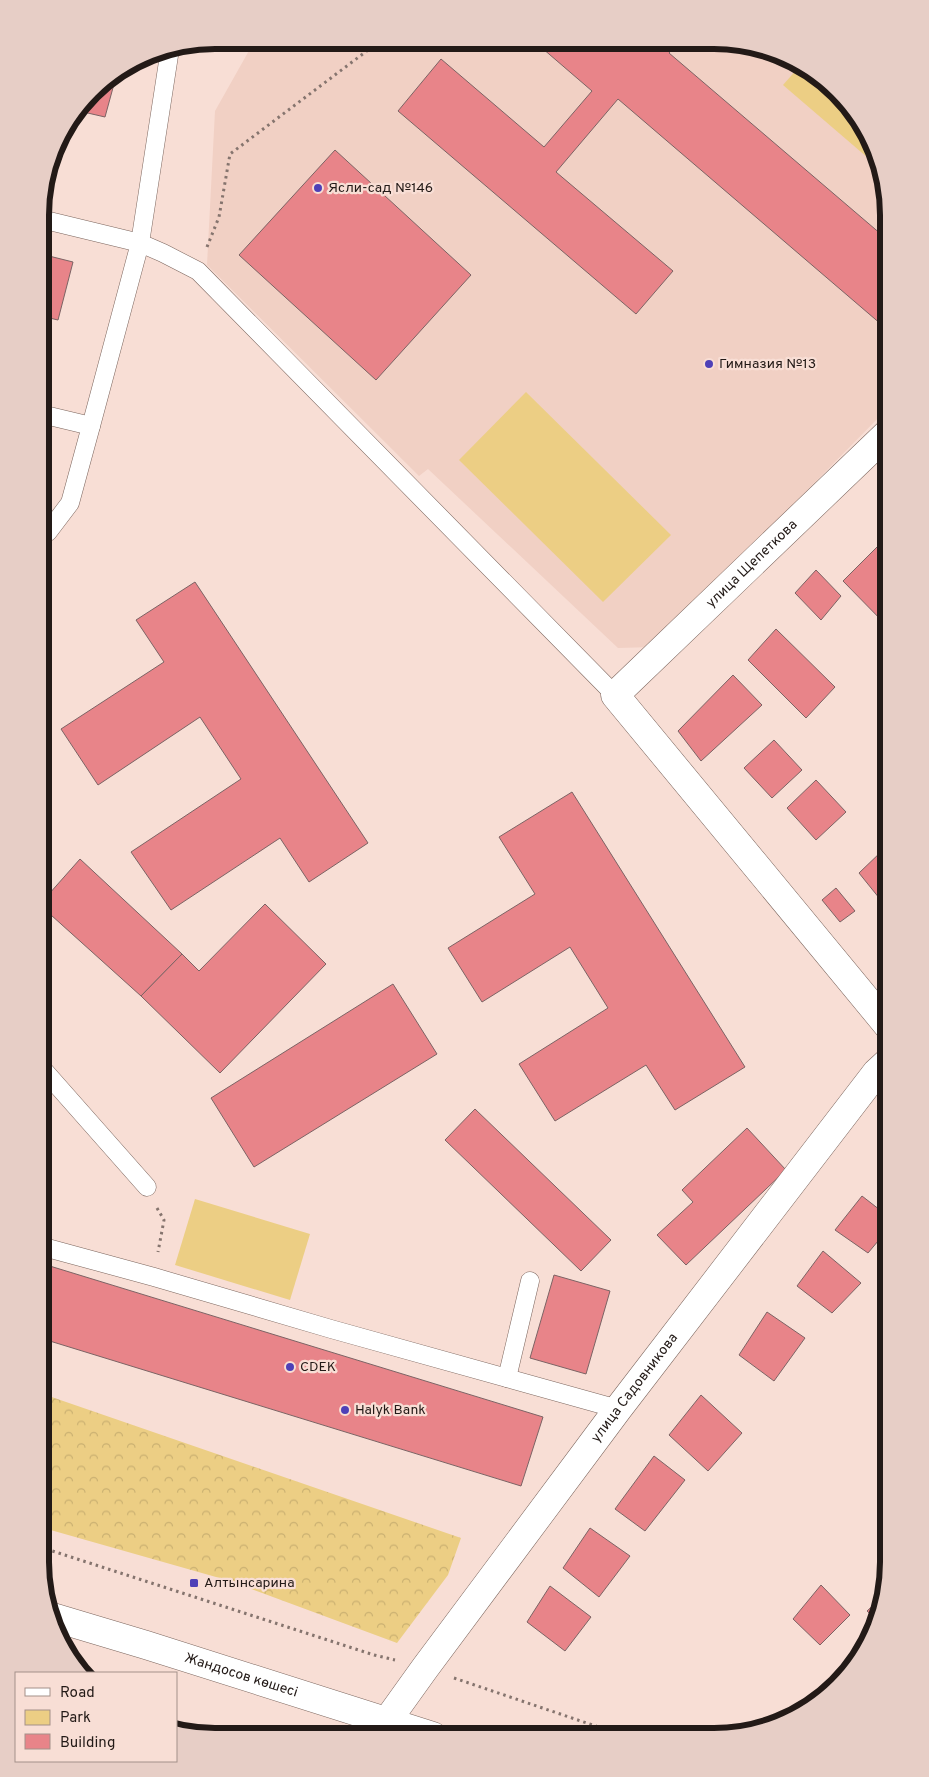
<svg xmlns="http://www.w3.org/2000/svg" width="929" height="1777" font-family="Overpass,sans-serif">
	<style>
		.built { fill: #f1d0c4 }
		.green { fill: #ecce84 }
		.forest { fill: url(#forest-crowns) }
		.building { fill: #e88489; stroke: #7c6364 }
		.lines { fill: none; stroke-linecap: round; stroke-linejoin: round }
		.lane-casing { stroke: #7c665e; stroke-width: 19 }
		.street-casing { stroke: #7c665e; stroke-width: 29 }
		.secondary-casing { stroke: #7c665e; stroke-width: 29 }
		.path { stroke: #85746e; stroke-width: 3; stroke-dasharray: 2.5 4; stroke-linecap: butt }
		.lane { stroke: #fff; stroke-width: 18 }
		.street { stroke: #fff; stroke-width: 28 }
		.secondary { stroke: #fff; stroke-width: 28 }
		.poi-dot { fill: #4e40b7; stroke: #f8ded5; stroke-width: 2 }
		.labels { text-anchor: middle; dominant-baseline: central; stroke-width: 4.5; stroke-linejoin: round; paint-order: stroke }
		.poi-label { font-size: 14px; fill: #231a17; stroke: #f8ded5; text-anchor: start }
		.street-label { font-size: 14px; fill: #231a17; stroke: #f8ded5 }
		.rim { fill: none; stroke: #231a17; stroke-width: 6 }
	</style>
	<defs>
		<pattern id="forest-crowns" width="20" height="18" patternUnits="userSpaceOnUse" patternTransform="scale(1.25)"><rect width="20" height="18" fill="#ecce84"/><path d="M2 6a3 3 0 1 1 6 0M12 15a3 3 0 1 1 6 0" fill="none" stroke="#cab071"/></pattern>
	</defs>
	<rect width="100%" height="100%" fill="#f8ded5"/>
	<!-- built -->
	<path class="built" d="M255 40 748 43 830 84 880 159 889 215V407L653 647 618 648 428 469 419 476 207 265 215 111Z"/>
	<!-- green -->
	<g class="green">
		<path d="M798 68 830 84 880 159 882 170 783 85Z"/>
		<path d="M526 392 671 535 603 602 459 460Z"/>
		<path d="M195 1199 310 1234 290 1300 175 1265Z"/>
	</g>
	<!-- forest -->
	<path class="forest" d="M40 1393 461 1538 448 1575 397 1643 230 1581 40 1527Z"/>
	<!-- building -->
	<g class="building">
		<path d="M535 42 678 43 669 53 889 241V331L618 99 556 172 673 271 636 314 398 111 441 59 544 147 592 91Z"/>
		<path d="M117 73 105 117 79 111 99 84Z"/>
		<path d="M335 150 471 275 376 380 239 255Z"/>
		<path d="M41 254 73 262 58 320 41 316Z"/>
		<path d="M889 535V628L843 581Z"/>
		<path d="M816 570 841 596 821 620 795 593Z"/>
		<path d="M195 582 368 843 309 882 280 838 171 910 131 852 241 779 200 717 98 785 61 729 164 662 136 620Z"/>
		<path d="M776 629 835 687 806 718 748 660Z"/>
		<path d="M733 675 762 705 701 761 678 731Z"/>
		<path d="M774 740 802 770 772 798 744 768Z"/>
		<path d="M816 780 846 812 816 840 787 808Z"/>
		<path d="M572 792 745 1067 675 1110 646 1065 555 1121 519 1064 608 1008 570 947 482 1002 448 948 535 894 499 837Z"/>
		<path d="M883 850 889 857V900L884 904 859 873Z"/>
		<path d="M80 859 182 954 141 996 41 906V903Z"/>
		<path d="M836 888 855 911 840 922 822 900Z"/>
		<path d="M265 904 326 964 220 1073 141 996 182 954 199 971Z"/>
		<path d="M393 984 437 1054 254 1167 211 1098Z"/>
		<path d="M475 1109 611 1240 581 1271 445 1140Z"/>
		<path d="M747 1128 786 1170 686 1265 657 1235 693 1202 682 1190Z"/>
		<path d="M889 1153V1167L882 1160Z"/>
		<path d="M862 1196 889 1217V1228L868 1253 835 1230Z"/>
		<path d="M823 1251 861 1283 832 1313 797 1286Z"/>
		<path d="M40 1263 543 1417 521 1486 40 1338Z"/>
		<path d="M554 1275 610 1291 586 1374 530 1358Z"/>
		<path d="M767 1312 805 1338 774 1381 739 1355Z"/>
		<path d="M701 1395 742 1433 708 1471 669 1435Z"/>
		<path d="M654 1456 685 1480 645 1531 615 1509Z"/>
		<path d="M590 1528 630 1556 599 1597 563 1568Z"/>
		<path d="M821 1585 850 1615 820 1645 793 1619Z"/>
		<path d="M550 1586 591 1617 565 1651 527 1622Z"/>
		<path d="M883 1596 878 1621 867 1611Z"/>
	</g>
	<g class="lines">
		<!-- lane casing -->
		<g class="lane-casing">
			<g id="lane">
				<path d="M41 219 140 243 163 253 198 271 615 695"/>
				<path d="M41 414 91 426"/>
				<path d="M41 534 48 532 70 503 91 426 140 243 170 49"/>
				<path d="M41 1067 147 1187"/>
				<path d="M40 1246 154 1277 331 1329 618 1409"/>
				<path d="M507 1378 530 1281"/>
			</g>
		</g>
		<!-- street casing -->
		<g class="street-casing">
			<g id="street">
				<path id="s1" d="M889 1027 615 695 889 432"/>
				<path id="s2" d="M387 1721 425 1668 618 1409 876 1073 889 1061"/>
			</g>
		</g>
		<!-- secondary casing -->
		<g class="secondary-casing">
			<g id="secondary">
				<path id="s3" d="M49 1616 146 1645 433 1736"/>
			</g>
		</g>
		<!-- path -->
		<g class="path">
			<path d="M207 247 219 217 230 154 380 41"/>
			<path d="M157 1208 164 1220 158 1252"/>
			<path d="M40 1547 374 1655 395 1660"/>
			<path d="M454 1678 628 1737"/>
			<path d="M176 1723 216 1736"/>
		</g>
		<!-- lane -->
		<use href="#lane" class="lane"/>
		<!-- street -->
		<use href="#street" class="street"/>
		<!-- secondary -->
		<use href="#secondary" class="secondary"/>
	</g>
	<!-- markers -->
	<g class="poi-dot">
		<circle cx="318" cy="188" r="5"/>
		<circle cx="709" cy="364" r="5"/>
		<circle cx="290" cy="1367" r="5"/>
		<circle cx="345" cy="1410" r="5"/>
		<rect x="189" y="1578" width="10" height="10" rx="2.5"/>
	</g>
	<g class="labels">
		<!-- poi labels -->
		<g class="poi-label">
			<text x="328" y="188">Ясли-сад №146</text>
			<text x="719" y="364">Гимназия №13</text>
			<text x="300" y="1367">CDEK</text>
			<text x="355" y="1410">Halyk Bank</text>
			<text x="204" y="1583">Алтынсарина</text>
		</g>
		<!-- street labels -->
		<g class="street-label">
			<text stroke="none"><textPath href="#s1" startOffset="620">улица Щепеткова</textPath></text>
			<text stroke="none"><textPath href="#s2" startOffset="415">улица Садовникова</textPath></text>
			<text stroke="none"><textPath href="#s3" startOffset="201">Жандосов көшесі</textPath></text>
		</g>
	</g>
	<!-- crop -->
	<path d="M0 0H929V1777H0ZM215 49H714A166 166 0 0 1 880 215V1562A166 166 0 0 1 714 1728H215A166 166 0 0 1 49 1562V215A166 166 0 0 1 215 49Z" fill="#e7cec6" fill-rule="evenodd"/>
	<path class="rim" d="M215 49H714A166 166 0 0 1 880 215V1562A166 166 0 0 1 714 1728H215A166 166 0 0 1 49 1562V215A166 166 0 0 1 215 49Z"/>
	<!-- legend -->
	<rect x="15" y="1672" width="162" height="90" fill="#f8ded5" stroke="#a39089"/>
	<rect x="25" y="1688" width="25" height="8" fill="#ffffff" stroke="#a39089"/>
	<text x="60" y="1697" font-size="15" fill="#231a17">Road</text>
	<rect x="25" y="1710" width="25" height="15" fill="#ecce84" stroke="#a39089"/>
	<text x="60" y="1722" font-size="15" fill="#231a17">Park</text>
	<rect x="25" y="1734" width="25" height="15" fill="#e88489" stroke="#a39089"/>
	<text x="60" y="1747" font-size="15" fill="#231a17">Building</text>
</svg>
